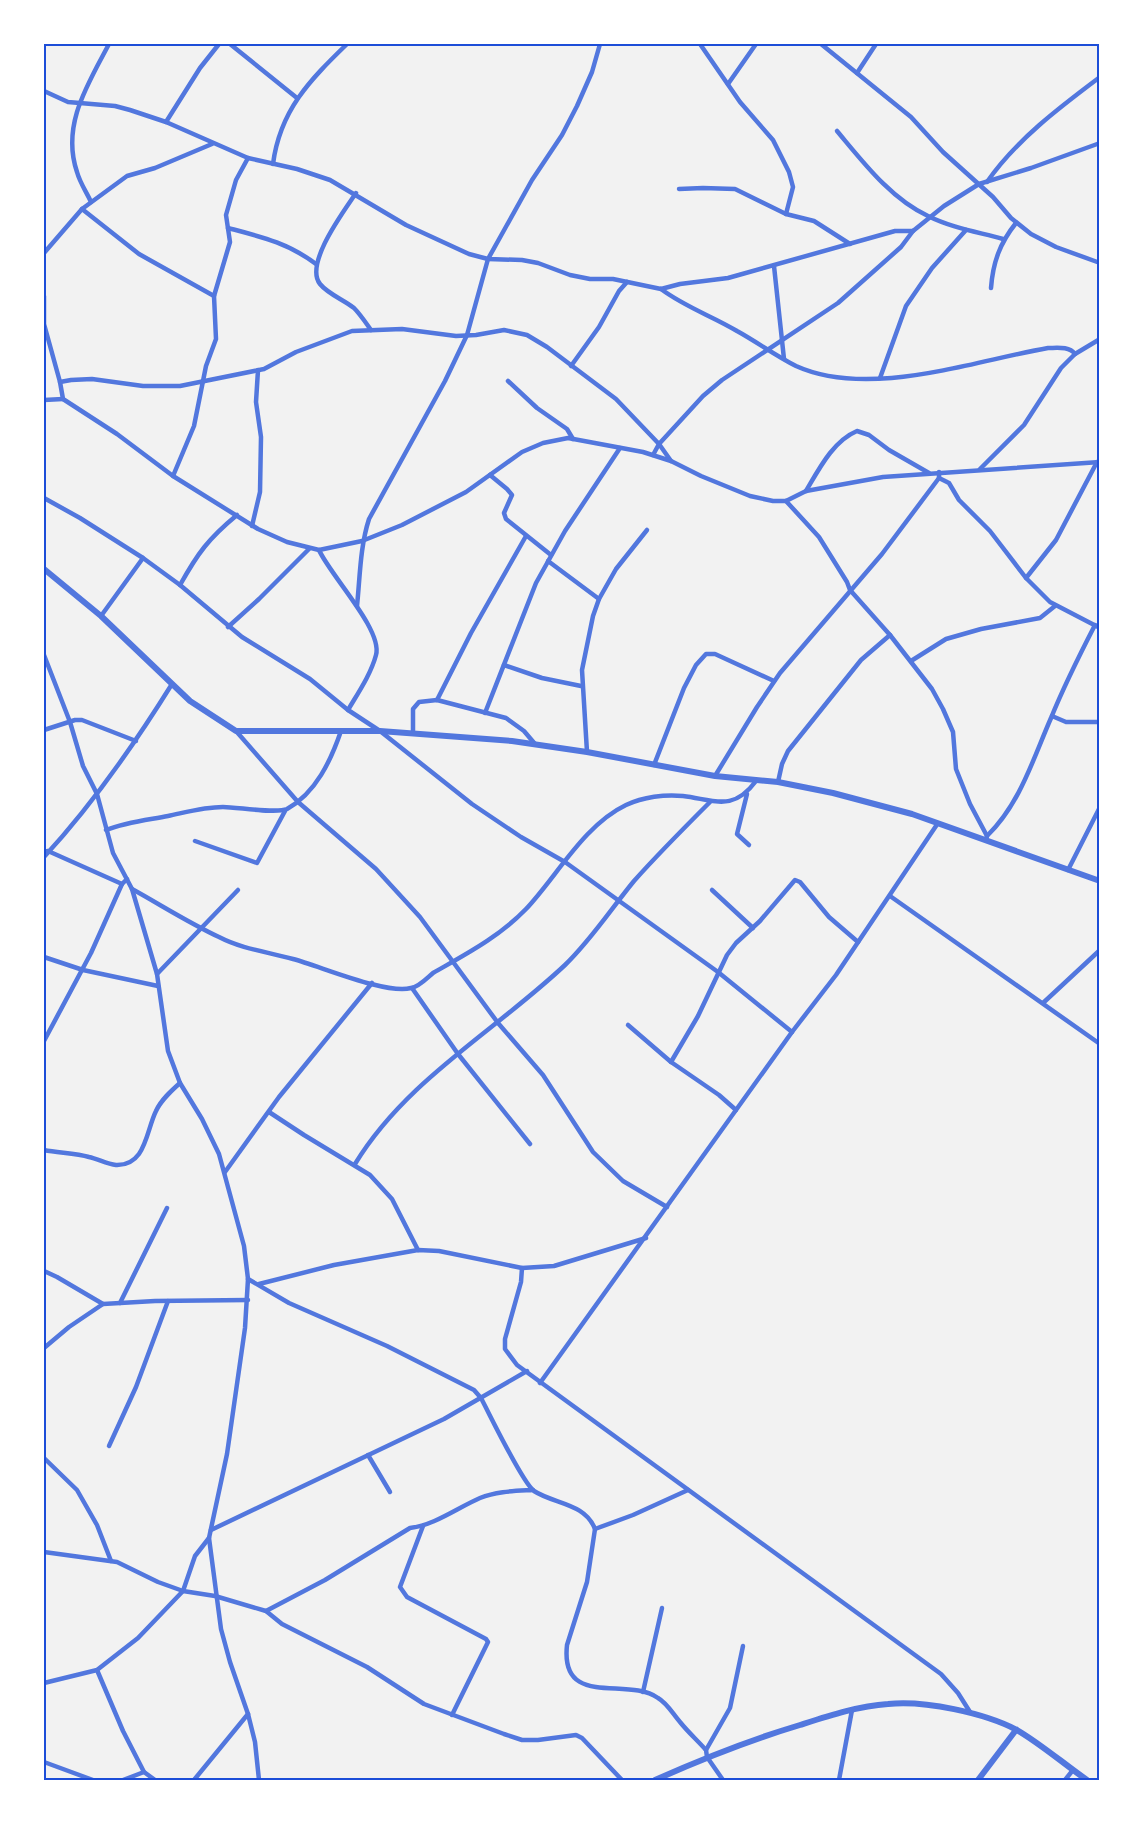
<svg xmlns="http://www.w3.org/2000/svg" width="1143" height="1824" font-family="Literata,serif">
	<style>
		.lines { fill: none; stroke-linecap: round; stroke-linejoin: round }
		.minor { stroke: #5277de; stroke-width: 4.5 }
		.tertiary { stroke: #5277de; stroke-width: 6 }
		.neatline { fill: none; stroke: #1d4ed8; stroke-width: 2 }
	</style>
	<rect width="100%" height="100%" fill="#f2f2f2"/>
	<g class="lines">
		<!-- minor -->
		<g class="minor">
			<path d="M230 44 297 98"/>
			<path d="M700 44 740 102 773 140 789 172 793 187 786 214"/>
			<path d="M821 44 911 117 943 152 993 197 1011 218 1031 234 1056 247 1100 263"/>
			<path d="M857 73 876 44"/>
			<path d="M728 84 756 44"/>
			<path d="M44 91 68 102 115 106 130 110 166 122 248 158 297 169 330 180 406 225 469 254 488 259 522 260 538 263 570 275 590 279H613L661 289 680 284 728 278 895 231H913L944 206 979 184 1031 168 1100 143"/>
			<path d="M166 122 200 68 219 44"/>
			<path d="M837 131C863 162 891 199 928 216 952 228 978 232 1003 239"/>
			<path d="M273 164C280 110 310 80 347 44"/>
			<path d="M987 182C1016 140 1060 107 1100 77"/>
			<path d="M679 189 703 188 735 189 786 214 814 221 850 244"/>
			<path d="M356 193C344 211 304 264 320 284 328 294 344 300 354 308 360 314 366 323 371 330"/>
			<path d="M91 202C87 193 80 183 77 172 61 125 88 84 109 44"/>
			<path d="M82 209 139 254 214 296"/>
			<path d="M228 228C262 237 288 243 316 264"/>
			<path d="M44 253 82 209 127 176 155 168 212 144"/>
			<path d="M774 266 784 359"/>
			<path d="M991 288C993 262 1000 243 1016 223"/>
			<path d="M661 289C685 307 712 316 737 331 757 342 776 356 796 366 869 399 973 361 1048 348 1057 348 1069 346 1075 354"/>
			<path d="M44 296V324L60 382 63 399 117 434 173 476 258 529 287 542 319 550 362 541 402 525 466 492 522 452 543 443 568 438 643 452 671 461 701 476 750 496 773 501H786L806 491 883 477 1100 462"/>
			<path d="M571 366 599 327 619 291 627 282"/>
			<path d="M880 378 906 306 932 268 966 230"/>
			<path d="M508 381 537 408 567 429 573 439"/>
			<path d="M60 382 71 380 92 379 143 386H180L264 369 296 352 352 331 402 329 456 336 476 335 504 330 527 335 547 347 616 399 659 444 671 461"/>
			<path d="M44 400 63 399"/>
			<path d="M653 455 659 444 703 396 722 380 838 303 901 247 913 231"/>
			<path d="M980 469 1024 425 1061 368 1075 354 1100 339"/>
			<path d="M490 475 507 489 512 495 504 513 506 519 551 555"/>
			<path d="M173 476 194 426 206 366 216 339 214 296 230 242 226 215 236 180 248 158"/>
			<path d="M939 478 949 483 959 500 990 531 1026 578 1050 602 1100 628"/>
			<path d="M806 491C819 469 833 441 857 431L869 435 889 450 929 473"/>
			<path d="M44 498 80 518 143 558 180 585 242 637 310 679 348 710 380 731 472 804 521 837 565 862 718 972 792 1032"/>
			<path d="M786 501 819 537 847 582 850 590 890 635 932 689 943 709 953 732 956 769 970 804 987 836 986 840"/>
			<path d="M252 526 260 492 261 437 256 402 258 370"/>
			<path d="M319 550C330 575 383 630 376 655 371 674 358 693 348 710"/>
			<path d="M548 561 599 599"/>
			<path d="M1026 578 1056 540 1097 462"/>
			<path d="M180 585C198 553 208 539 237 515"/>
			<path d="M357 606C360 577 360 547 369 519L445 381 467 335 488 259 532 180 562 135 577 106 592 72 600 44"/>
			<path d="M101 616 143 558"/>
			<path d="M228 627 259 599 309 549"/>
			<path d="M44 655 70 722 83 766 97 794 113 853 132 889 157 974 168 1051 180 1083 202 1119 219 1154 244 1246 248 1279 245 1328 227 1454 209 1538 221 1629 230 1662 248 1714 255 1742 259 1780"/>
			<path d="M911 661 946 639 981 629 1040 618 1055 606"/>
			<path d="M504 665 542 678 581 686"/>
			<path d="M437 700 471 633 526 536"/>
			<path d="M485 713 536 583 565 531 620 448"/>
			<path d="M1052 716 1066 722H1100"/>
			<path d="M44 730 75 720H82L136 741"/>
			<path d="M236 731 298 802 376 869 420 917 498 1023 543 1075 593 1152 623 1181 667 1207"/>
			<path d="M413 733V709L419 702 437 700 506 718 524 731 535 744"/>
			<path d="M587 752 582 670 593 616 599 599 616 569 647 530"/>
			<path d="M654 765 684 688 696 665 706 654H715L774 681"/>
			<path d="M715 776 757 707 780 673 882 554 939 478V472"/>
			<path d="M778 782 782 764 788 751 861 660 890 635"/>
			<path d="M747 794 737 834 749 845"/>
			<path d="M106 830C126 822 147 820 168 816 187 812 204 807 223 807 237 807 276 814 287 809 316 793 331 760 341 731"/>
			<path d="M987 836C1020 804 1033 759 1051 718 1064 686 1079 656 1095 625"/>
			<path d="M195 841 257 863 285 811"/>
			<path d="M44 852 48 851 122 884"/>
			<path d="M44 857C93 804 134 745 172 684"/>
			<path d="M1068 870 1100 807"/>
			<path d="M132 889C161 905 189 923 219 937 242 949 268 952 293 959 320 966 387 995 411 988 419 987 427 978 433 973 466 954 499 937 526 909 557 876 584 825 626 805 643 797 665 794 683 796 715 800 733 812 756 781"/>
			<path d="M712 890 753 928"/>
			<path d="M890 896 1100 1044"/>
			<path d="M44 957 83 970 158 986"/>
			<path d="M157 974 238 890"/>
			<path d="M412 988 458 1054 530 1144"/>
			<path d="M1043 1003 1100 950"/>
			<path d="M628 1025 671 1062 719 1095 736 1110"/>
			<path d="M44 1041 91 953 122 884 127 879"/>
			<path d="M671 1062 698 1016 727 955 736 943 760 921 795 880 800 882 829 917 858 942"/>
			<path d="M269 1112 304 1135 370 1175 392 1199 418 1250"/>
			<path d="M44 1150C58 1153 75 1153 89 1157 98 1159 107 1164 116 1165 146 1166 146 1131 156 1111 161 1100 171 1091 180 1083"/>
			<path d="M355 1164C406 1080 494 1032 565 965 591 940 611 909 634 881 658 854 684 828 710 802"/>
			<path d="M225 1172 279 1097 372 983"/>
			<path d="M522 1268 521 1282 505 1339V1349L517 1365 941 1674 958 1693 970 1712"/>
			<path d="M44 1271 57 1277 103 1304 155 1301 248 1300"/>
			<path d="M248 1279 289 1303 387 1346 474 1390 481 1398C490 1415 522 1482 534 1491 554 1504 585 1503 595 1529L587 1582 567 1645C560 1709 627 1676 658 1698 667 1703 673 1714 680 1722 688 1732 697 1740 706 1750L707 1757 723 1780"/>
			<path d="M259 1284 334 1265 418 1250 439 1251 522 1268 554 1266 646 1238"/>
			<path d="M120 1303 167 1208"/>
			<path d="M44 1348 69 1327 103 1304"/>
			<path d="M540 1383 792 1032 836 975 938 823"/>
			<path d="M109 1446 136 1387 168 1301"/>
			<path d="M368 1455 390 1492"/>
			<path d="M44 1458 77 1490 97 1525 111 1561"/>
			<path d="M423 1526 400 1587 407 1597 486 1639 488 1642 452 1715"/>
			<path d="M595 1529 633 1515 688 1490"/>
			<path d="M211 1530 444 1419 527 1371"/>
			<path d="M44 1552 117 1562 158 1582 183 1591 215 1596 266 1611 282 1624 367 1667 424 1704 504 1734 522 1740H538L576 1735 582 1738 622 1780"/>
			<path d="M266 1611 325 1580 410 1528C435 1525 457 1508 480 1498 497 1491 515 1491 533 1490"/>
			<path d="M97 1670 123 1731 144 1772 155 1780"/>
			<path d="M44 1683 97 1670 138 1638 183 1591 195 1556 209 1538"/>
			<path d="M643 1692 662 1608"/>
			<path d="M706 1750 730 1708 743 1646"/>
			<path d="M44 1762 93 1780"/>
			<path d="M123 1780 144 1772"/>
			<path d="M194 1780 248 1714"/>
			<path d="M839 1780 852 1710"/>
			<path d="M1065 1780 1073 1770"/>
		</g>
		<!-- tertiary -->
		<g class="tertiary">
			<path d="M44 569 101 616 190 701 236 731H380L512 741 587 752 715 776 778 782 833 793 912 814 1100 881"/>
			<path d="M655 1780C702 1759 750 1740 800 1725 828 1716 858 1706 888 1704 924 1700 985 1713 1017 1730 1041 1744 1064 1764 1087 1780"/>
			<path d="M978 1780 1016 1730"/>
		</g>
	</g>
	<!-- border -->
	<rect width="1143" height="1824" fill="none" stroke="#ffffff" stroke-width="90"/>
	<rect x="45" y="45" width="1053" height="1734" class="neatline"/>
</svg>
